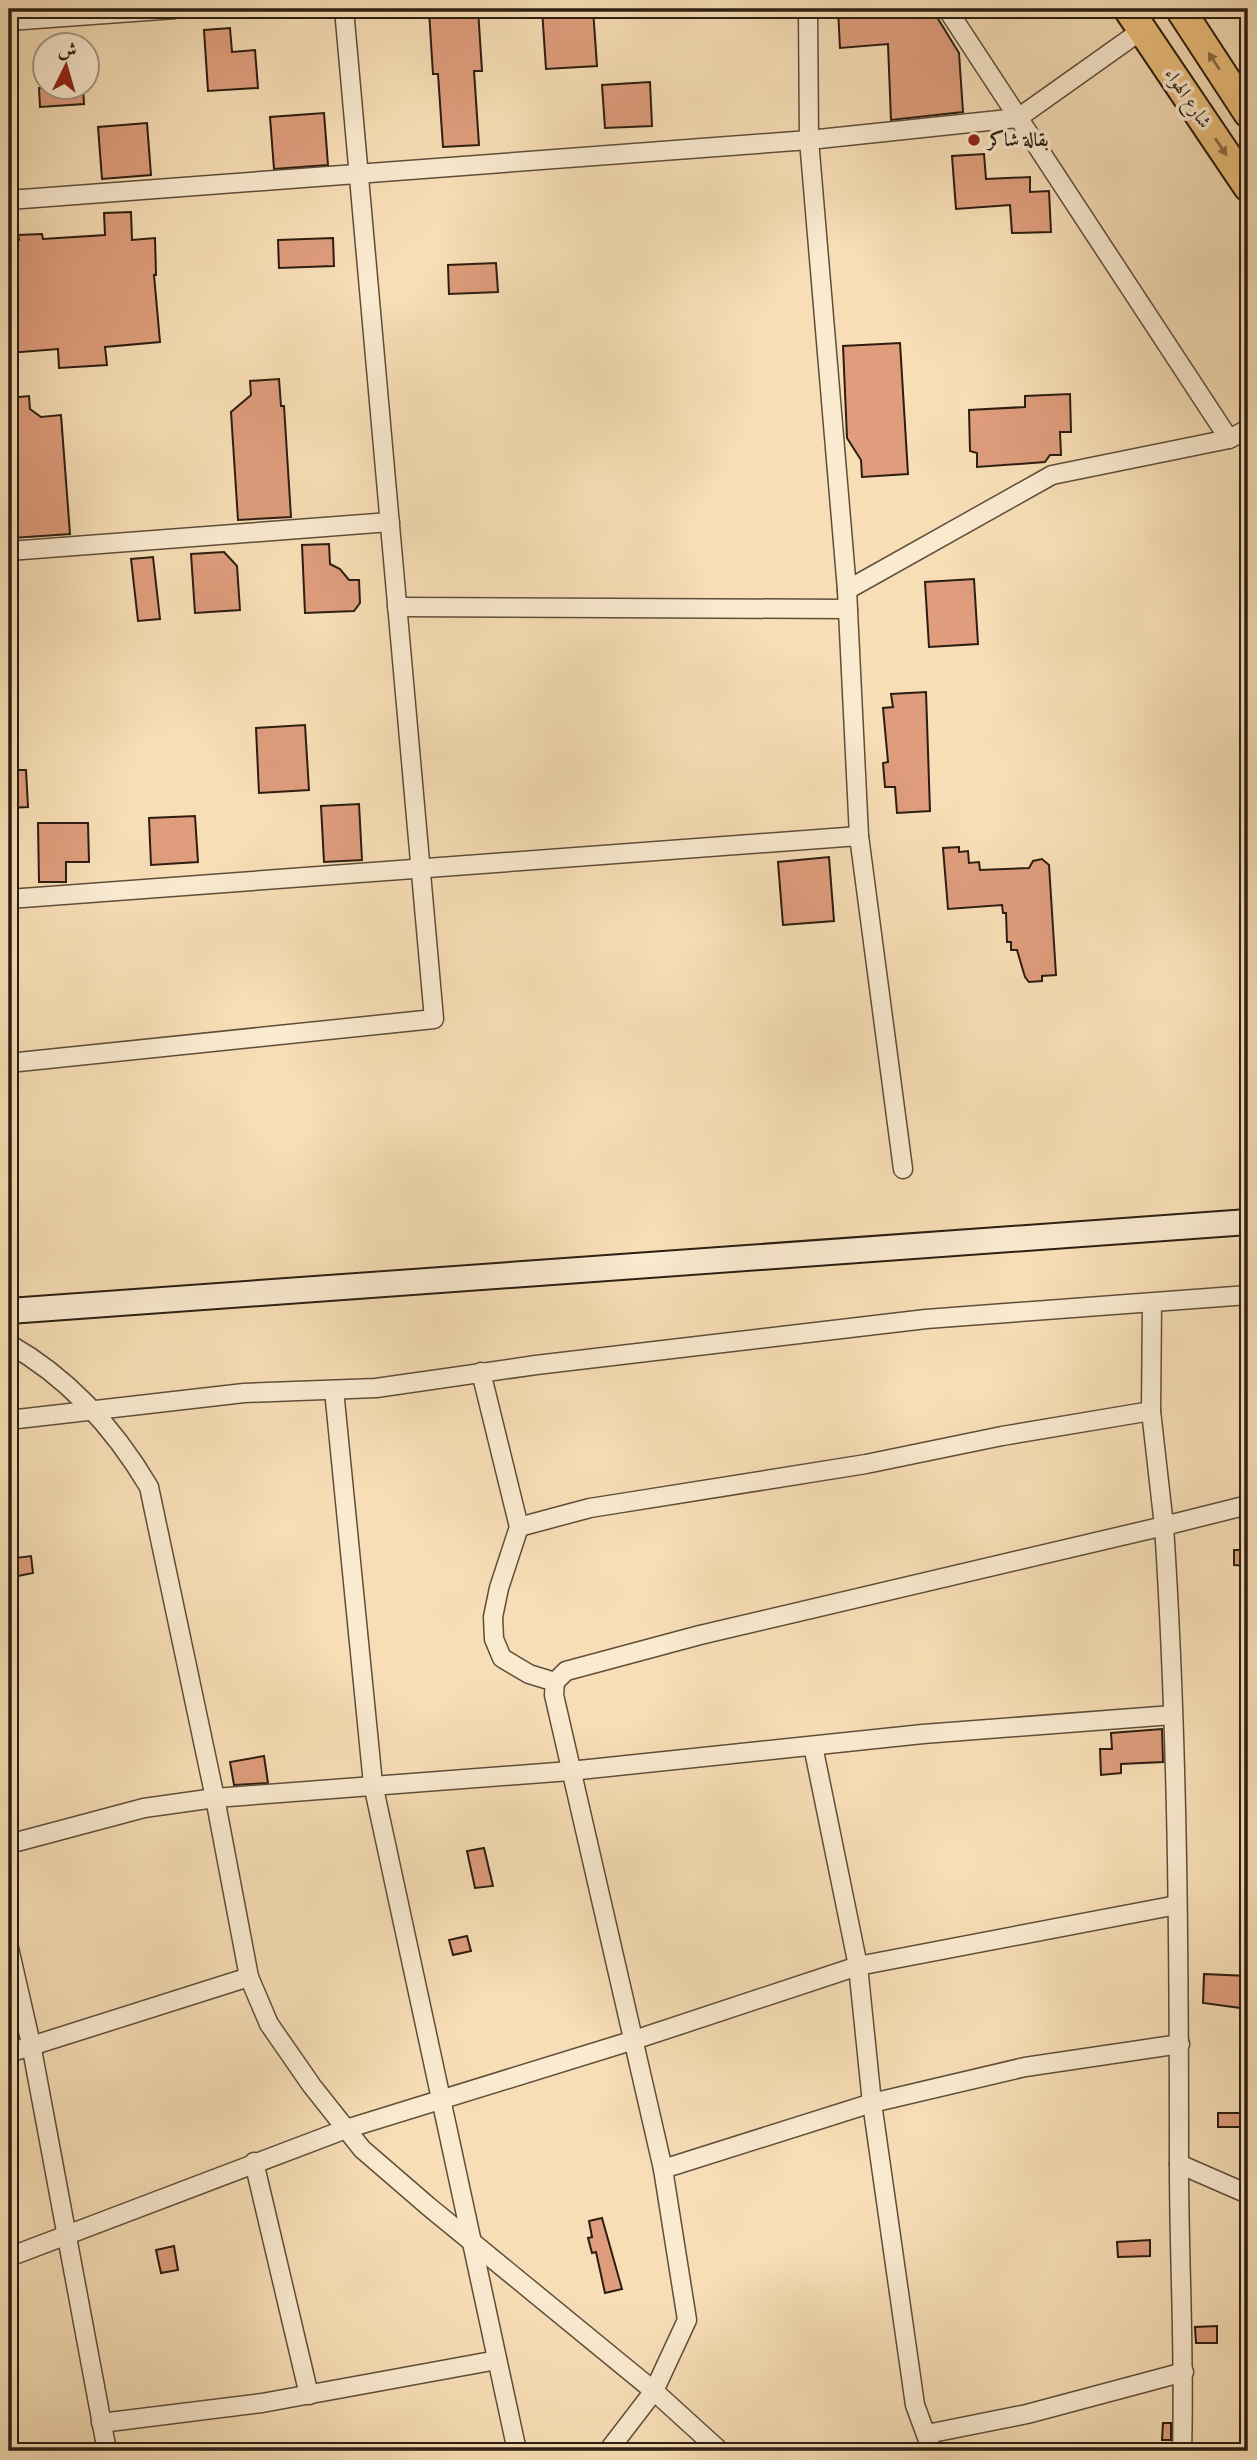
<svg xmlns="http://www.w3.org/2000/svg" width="1257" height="2460" font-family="'IM FELL French Canon',Amiri,serif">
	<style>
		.building { fill: #df9d7d; stroke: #2c1e11; stroke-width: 2 }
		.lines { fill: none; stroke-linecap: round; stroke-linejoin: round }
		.street-casing { stroke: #5f4e3a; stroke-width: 21 }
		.secondary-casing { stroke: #2c1e11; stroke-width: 28 }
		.primary-casing { stroke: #2c1e11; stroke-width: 32 }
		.street { stroke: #faead0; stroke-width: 18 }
		.secondary { stroke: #faead0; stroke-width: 24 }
		.primary { stroke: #ecbf7b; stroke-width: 28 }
		.oneway { fill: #8c6e46 }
		.poi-dot { fill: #8f2418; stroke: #faead0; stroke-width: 2.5 }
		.labels { text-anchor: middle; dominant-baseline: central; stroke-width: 7; stroke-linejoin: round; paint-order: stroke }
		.street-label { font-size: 19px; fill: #2c1e11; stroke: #faead0 }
		.poi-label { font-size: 19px; font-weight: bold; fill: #2c1e11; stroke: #faead0; text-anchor: start }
	</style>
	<rect width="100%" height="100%" fill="#f7deb6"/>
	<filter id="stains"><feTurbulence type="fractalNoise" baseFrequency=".00286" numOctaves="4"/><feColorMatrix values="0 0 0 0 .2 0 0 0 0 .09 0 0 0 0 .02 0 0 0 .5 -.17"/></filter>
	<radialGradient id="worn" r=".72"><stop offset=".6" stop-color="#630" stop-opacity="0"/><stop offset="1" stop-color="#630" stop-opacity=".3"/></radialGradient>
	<!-- building -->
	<g class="building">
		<path d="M478 9 482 71H474L479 145 443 147 438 74H433L429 11Z"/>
		<path d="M542 9H593L597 66 546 69Z"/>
		<path d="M838 9H932L959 53 963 112 891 120 888 44 840 48Z"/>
		<path d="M230 28 232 52 255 50 258 88 208 91 204 30Z"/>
		<path d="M650 82 652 126 605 128 602 85Z"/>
		<path d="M39 88H83L84 104 40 107Z"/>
		<path d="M324 113 328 165 274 169 270 117Z"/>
		<path d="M147 123 151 175 102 179 98 127Z"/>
		<path d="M984 154 986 179 1030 177V192L1049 191 1051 232 1012 233 1010 205 956 209 952 156Z"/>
		<path d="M131 212 132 240 155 238 156 275H154L160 342 105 347 107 365 59 368 58 349 9 353V244L19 240 18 235 42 234 43 239 105 235 104 213Z"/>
		<path d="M333 238 334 266 279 268 278 240Z"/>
		<path d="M496 263 498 292 449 294 448 265Z"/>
		<path d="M900 343 908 474 862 477 861 460 847 438 843 346Z"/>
		<path d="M279 379 281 406H284L291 517 238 520 231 412 251 395 250 381Z"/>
		<path d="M1070 394 1071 432H1060L1061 455H1050L1045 462 977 467V453L970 451 969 410 1025 407V396Z"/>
		<path d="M29 396 30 409 41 417 61 415 70 534 13 538 9 478 13 475 9 398Z"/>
		<path d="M329 544 330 564 340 569 349 580H359L360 603 354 611 305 613 302 545Z"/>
		<path d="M224 552 237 566 240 610 195 613 191 554Z"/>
		<path d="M153 557 160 619 138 621 131 559Z"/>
		<path d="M974 579 978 644 929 647 925 582Z"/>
		<path d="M926 692 930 811 897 813 895 787H885L883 763 888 762 883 708 893 707 891 694Z"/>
		<path d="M305 725 309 790 259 793 256 728Z"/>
		<path d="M9 770H26L28 807 9 808Z"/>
		<path d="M359 804 362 860 324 862 321 806Z"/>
		<path d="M195 816 198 862 151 865 149 818Z"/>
		<path d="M38 823H88L89 862H66V882H39Z"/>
		<path d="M959 847V852L968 851 969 863 979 862 980 870 1029 868 1033 861 1042 859 1049 865 1056 975 1042 976V981L1029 982 1025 977 1017 950H1011V942H1007L1006 913H1003L1002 905 948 909 943 848Z"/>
		<path d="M829 857 834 921 783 925 778 862Z"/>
		<path d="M1234 1550H1248V1566L1234 1565Z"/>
		<path d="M31 1556 33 1573 18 1576 15 1558Z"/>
		<path d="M1162 1729 1163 1762 1121 1764V1773L1101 1775 1100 1749H1112L1111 1733Z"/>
		<path d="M264 1756 268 1783 234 1785 230 1762Z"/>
		<path d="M484 1848 493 1886 475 1888 467 1851Z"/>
		<path d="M467 1936 471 1951 453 1955 449 1940Z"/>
		<path d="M1204 1974 1248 1976V2009L1203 2003Z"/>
		<rect x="1218" y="2113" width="30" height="14"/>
		<path d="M602 2218 622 2289 605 2293 596 2252 592 2253 588 2238 592 2237 589 2221Z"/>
		<path d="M1150 2240V2256L1118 2257 1117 2242Z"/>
		<path d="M174 2246 178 2270 161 2273 156 2250Z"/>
		<path d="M1217 2326V2343H1196L1195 2327Z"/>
		<path d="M1163 2423H1171V2440H1162Z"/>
	</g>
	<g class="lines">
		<!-- street casing -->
		<g class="street-casing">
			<g id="street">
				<path d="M808 9 809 140 847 590 859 836 903 1169"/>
				<path d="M947 9 1229 439"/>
				<path d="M9 21 175 9"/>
				<path d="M9 200 809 140 1018 118 1142 30"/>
				<path d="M9 551 390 522"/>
				<path d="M847 590 1052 475 1229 439 1248 429"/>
				<path d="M397 607 848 609"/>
				<path d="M9 899 859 836"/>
				<path d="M9 1063 434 1019 344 9"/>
				<path d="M9 1344C69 1378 114 1428 149 1487L215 1798 249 1977 269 2024 312 2086 362 2149 428 2206 654 2391 720 2451"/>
				<path d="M481 1372 519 1527 499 1588 493 1617 494 1639 502 1658 529 1674 555 1682"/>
				<path d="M334 1390 373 1784 517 2451"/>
				<path d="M9 1420 244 1393 376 1388 536 1365 926 1319 1248 1295"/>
				<path d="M519 1527 590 1508 866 1464 1002 1436 1151 1411"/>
				<path d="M813 1746 858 1966 872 2103 915 2405 932 2451"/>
				<path d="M9 1844 144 1808 215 1798 570 1771 923 1734 1172 1715"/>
				<path d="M9 1948 31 2044 107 2451"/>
				<path d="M9 2053 249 1977"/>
				<path d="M254 2162 309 2395"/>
				<path d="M1179 2164 1248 2194"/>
				<path d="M663 2169 872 2103 1025 2067 1180 2044"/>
				<path d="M9 2257 346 2129 631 2041 858 1966 1177 1905"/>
				<path d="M101 2423 262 2403 497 2360"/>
				<path d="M927 2434 1027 2414 1184 2372"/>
				<path d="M608 2451 654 2391 687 2320 663 2169 554 1695 555 1682 566 1671 700 1635 1164 1526 1151 1411 1152 1303"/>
				<path d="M1182 2451C1185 2356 1179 2261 1179 2166 1179 1953 1178 1739 1164 1526L1248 1505"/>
			</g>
		</g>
		<!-- secondary casing -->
		<g class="secondary-casing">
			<path id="secondary" d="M9 1311 1248 1222"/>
		</g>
		<!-- primary casing -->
		<g class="primary-casing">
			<g id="primary">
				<path d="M1128 9 1248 187"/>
				<path d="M1180 9 1248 113"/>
			</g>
		</g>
		<!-- street -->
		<use href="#street" class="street"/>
		<!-- secondary -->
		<use href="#secondary" class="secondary"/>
		<!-- primary -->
		<use href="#primary" class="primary"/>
	</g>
	<!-- one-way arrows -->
	<defs><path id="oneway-solid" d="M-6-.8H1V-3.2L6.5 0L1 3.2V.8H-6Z" transform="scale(1.75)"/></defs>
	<g class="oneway">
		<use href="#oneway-solid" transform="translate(1214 61) rotate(-123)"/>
		<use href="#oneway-solid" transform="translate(1221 147) rotate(56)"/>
	</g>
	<!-- markers -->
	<circle class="poi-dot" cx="974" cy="140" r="7"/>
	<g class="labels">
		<!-- street labels -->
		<g class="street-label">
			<text transform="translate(1188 98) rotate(56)">شارع الهواء</text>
		</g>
		<!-- poi labels -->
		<g class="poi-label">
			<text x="988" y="140">بقالة شاكر</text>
		</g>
	</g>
	<!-- margin -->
	<rect width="1257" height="2460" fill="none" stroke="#f7deb6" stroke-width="35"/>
	<rect x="10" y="10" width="1236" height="2439" fill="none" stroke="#2c1e11" stroke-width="3.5"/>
	<rect x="18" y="18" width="1222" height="2425" fill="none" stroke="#2c1e11" stroke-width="2"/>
	<!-- north arrow -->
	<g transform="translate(66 66) rotate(5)"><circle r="33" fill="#faead0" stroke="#a89884" stroke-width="2"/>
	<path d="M0-5L12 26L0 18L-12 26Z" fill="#8f2418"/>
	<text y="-10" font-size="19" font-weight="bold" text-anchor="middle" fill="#2c1e11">ش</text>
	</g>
	<rect width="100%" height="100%" filter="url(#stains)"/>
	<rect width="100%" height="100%" fill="url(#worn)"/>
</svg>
